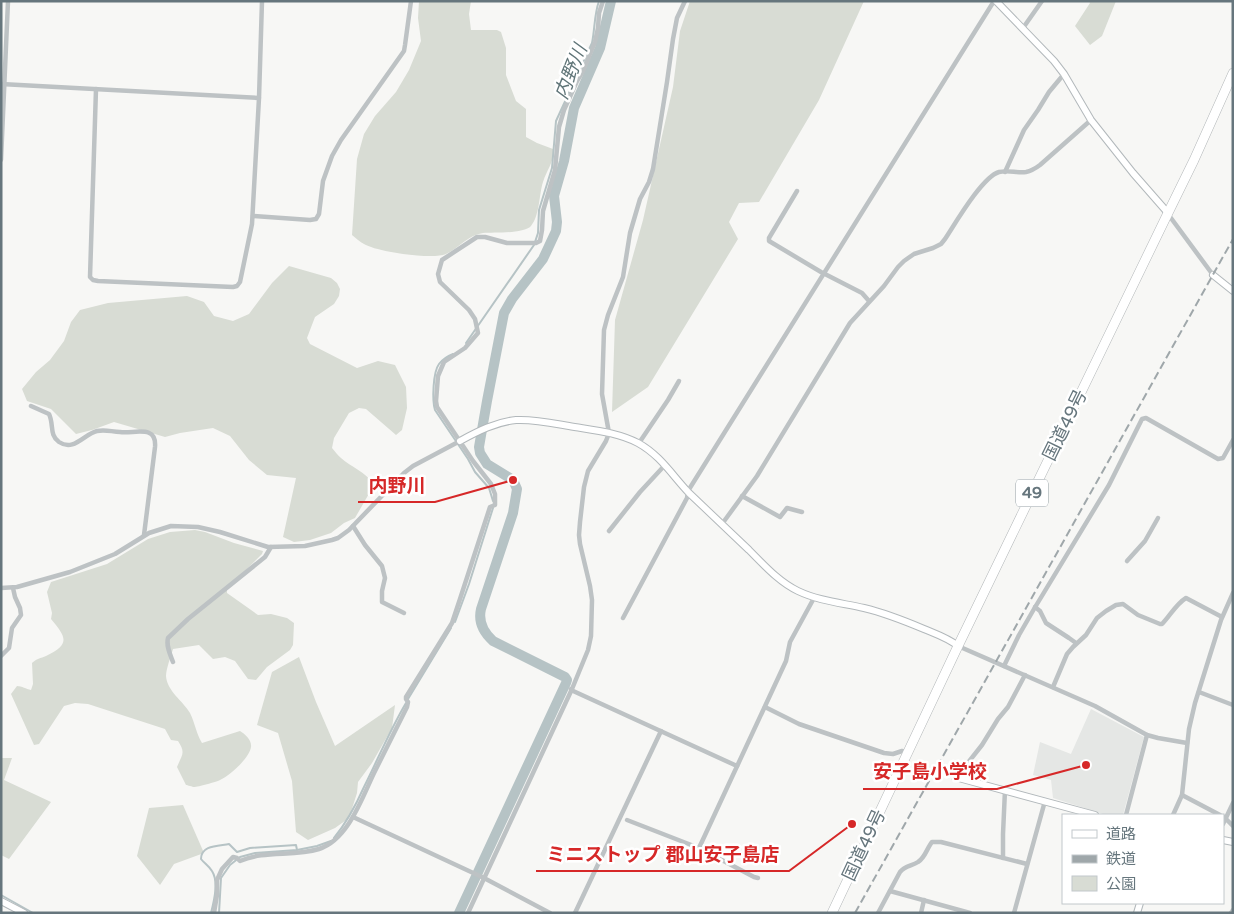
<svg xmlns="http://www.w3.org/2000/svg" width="1234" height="914" font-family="'Varela Round','Noto Sans JP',sans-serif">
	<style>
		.built { fill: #e5e7e5 }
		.green { fill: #d8dcd4 }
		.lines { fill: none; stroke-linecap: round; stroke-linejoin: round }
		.stream { stroke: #b6c3c5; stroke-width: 2 }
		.river { stroke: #b6c3c5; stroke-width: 10 }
		.secondary-casing { stroke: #b2b8bb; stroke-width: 8 }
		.highway-casing { stroke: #b3b7b9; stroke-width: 10 }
		.street { stroke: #bdc2c4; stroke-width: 4.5 }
		.secondary { stroke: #fff; stroke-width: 6 }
		.highway { stroke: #fff; stroke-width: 9 }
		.rail { stroke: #9fa7aa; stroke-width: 2; stroke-dasharray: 8 4; stroke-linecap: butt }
		.labels { text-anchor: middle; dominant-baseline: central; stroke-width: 5; stroke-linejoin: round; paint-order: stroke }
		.shield { fill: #fff; stroke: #949fa4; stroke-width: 1 }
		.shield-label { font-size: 16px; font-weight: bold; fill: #66767d }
		.street-label { font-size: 18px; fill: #66767d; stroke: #fff }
		.water-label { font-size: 19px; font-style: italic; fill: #607578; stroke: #fff }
		.leader { fill: none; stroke: #d62828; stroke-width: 2 }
		.callout-dot { fill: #d62828; stroke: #fff; stroke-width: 2 }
		.callout-label { font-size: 19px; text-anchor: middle; font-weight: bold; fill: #d62828; stroke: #fff; stroke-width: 5; stroke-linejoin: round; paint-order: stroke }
	</style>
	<rect width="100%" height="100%" fill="#f7f7f5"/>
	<!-- built -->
	<path class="built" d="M1091 709 1144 737 1123 815H1106L1053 798 1051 780 1033 775 1040 742 1071 754Z"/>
	<!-- green -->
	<g class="green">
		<path d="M419 1H471L469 14 471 30H497L501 32 506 48V75L516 101 526 109V137L537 143 553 149C554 163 547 169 543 182 539 194 540 215 531 226 524 234 494 232 483 233 468 235 459 248 446 254 433 260 377 252 364 244 360 242 356 238 352 235L357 159 364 134 375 116 396 92 409 70 421 41 418 18Z"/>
		<path d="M690 1H864L819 100 759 202 739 203 729 222 738 239 648 387 612 412 615 320 643 220 673 87 680 31Z"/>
		<path d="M1089 1H1116L1102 36 1090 45 1075 26 1090 3Z"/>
		<path d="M289 266 331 278 337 283 340 289 339 296 334 304 315 317 307 338 310 344 357 368 378 361 395 365 406 387 407 408 402 430 396 435 366 409 359 408 349 413 334 438 332 448C335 451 337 455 341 458 351 467 366 472 374 485L355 518 344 523 331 533 310 540 294 542 283 537 296 478 267 475 249 460 230 436 213 428 180 433 165 437 114 422 92 430 76 434 51 409 27 401 22 389 36 372 50 360 64 341 71 322 80 310 108 303 187 296 204 302 214 316 233 321 249 314 272 283Z"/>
		<path d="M195 530 205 532 234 543 263 551 262 554 227 589V593L258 615 271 614 287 618 294 623 293 645 290 650 267 667 256 680 248 679 235 661 225 657 213 659 199 645 173 649C171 656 166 669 166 676 167 691 183 701 190 713 195 723 196 733 202 743L240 731C245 734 252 740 251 747 250 757 230 776 220 780 216 782 198 787 194 787 193 787 187 785 186 785L177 767C182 755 186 753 178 741L171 740 165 729 88 704 75 703 64 706 39 744 34 745 11 694 17 686C22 686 26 689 31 690L33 684 32 663C36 659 41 658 46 656 71 644 66 637 51 619L52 613 47 592 51 582 107 564 148 539 170 532Z"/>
		<path d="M299 657 316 702 335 746 395 705 392 728 372 763 358 782 357 793 349 818 335 828 308 840 296 832 292 781 278 733 257 725 272 672Z"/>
		<path d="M1 758H12L4 780 51 802 9 859 1 855Z"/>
		<path d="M183 805 204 853 174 864 160 885 137 856 149 808Z"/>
	</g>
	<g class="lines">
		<!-- stream -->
		<g class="stream">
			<path d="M466 343 534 245 538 233 539 210 552 168 556 121 592 43C595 29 594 15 599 1"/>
			<path d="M453 354C448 356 443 359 439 364 433 372 432 400 435 410L468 459 475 472 489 488 493 501"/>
			<path d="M455 622 469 584 493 508"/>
			<path d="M408 699 451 628"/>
			<path d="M334 838C347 822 356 805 364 787 378 759 390 730 406 703"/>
			<path d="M1 895 33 913"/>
			<path d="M211 913C214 901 219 882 212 871 209 866 204 863 201 859 201 845 218 846 229 844L237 852 250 848 296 845 297 850"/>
			<path d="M219 913 221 878 230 865 240 857 255 853 297 850 317 846 331 841"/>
		</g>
		<!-- river -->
		<path class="river" d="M459 913 566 683 567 680 565 677 493 641C483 632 478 622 481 609L513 513 517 489 513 480 487 464 480 453 479 447 487 401 504 313 512 299 543 259 556 231 557 222 554 196 564 161 574 108 600 48 611 1"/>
		<!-- secondary casing -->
		<g class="secondary-casing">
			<g id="secondary">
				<path d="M996 1 1054 61 1064 74 1091 120 1133 173 1168 213"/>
				<path d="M1213 275 1233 291"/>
				<path d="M460 441C478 431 496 422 516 420 534 419 552 423 569 426 592 430 617 432 638 443 660 455 672 475 689 493 709 512 729 531 749 550 764 565 779 582 798 591 819 601 842 603 864 608 885 613 905 621 924 629 936 634 948 638 958 646"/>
				<path d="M955 777 1095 815"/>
				<path d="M1223 840 1233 842"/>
				<path d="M1 901 24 913"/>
				<path d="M1137 913 1140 903"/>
			</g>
		</g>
		<!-- highway casing -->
		<g class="highway-casing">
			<path id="highway" d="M832 913 958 646 1168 213 1194 160 1233 73"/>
		</g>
		<!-- street -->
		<g class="street">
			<path d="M1023 28 1042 1"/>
			<path d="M1 84 259 98"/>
			<path d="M96 89 90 277 93 280 98 281 233 287 237 286 240 282 252 224 259 98 262 1"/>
			<path d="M1 160 8 1"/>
			<path d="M1005 172 1024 130 1038 110 1049 92 1064 74"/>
			<path d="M797 191 769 238V241L821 272 862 293 869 301"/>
			<path d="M1168 214 1213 275"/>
			<path d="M253 216 310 220 316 219 319 214 323 181 332 156 341 140 404 51 405 45 411 1"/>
			<path d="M31 406 49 414C54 424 49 435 59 442 74 452 84 434 97 431 106 429 112 432 120 432 134 434 157 424 155 447L144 535"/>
			<path d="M639 443 668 400 679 381"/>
			<path d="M742 496 780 517 787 508 802 512"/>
			<path d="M722 524 757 476 850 323 884 286 898 267 904 261 914 254 933 248 941 244 945 239C955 224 982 177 999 172 1008 170 1017 173 1026 172 1031 171 1036 168 1040 165L1091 120"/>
			<path d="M353 526 365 545 382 566 385 578 382 591V602L404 613"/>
			<path d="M609 531 640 492 665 465"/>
			<path d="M1127 561 1145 541 1158 518"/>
			<path d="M1 588 17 587 70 572 115 554 149 533 171 526 198 527 220 532 268 547 305 546 332 540 338 538 349 530 404 473 413 466 460 441"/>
			<path d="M1035 607 1040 611 1046 623 1069 638 1076 643"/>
			<path d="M623 618 687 498 688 491 994 1"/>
			<path d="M958 646 1095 706 1147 735 1158 738 1187 743"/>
			<path d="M1 656 9 648 12 628 21 615 20 608 15 597 13 588"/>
			<path d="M173 662C170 654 166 646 168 638L188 619 265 557 271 547"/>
			<path d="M1004 666 1019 635 1034 609 1109 485 1142 419 1146 418 1218 459 1223 458 1233 440"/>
			<path d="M1053 687 1067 654 1073 647 1086 635 1097 618 1106 611 1116 605 1123 604 1138 615 1160 624H1162C1170 616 1176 604 1186 598L1222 617"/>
			<path d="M571 689V690L737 766"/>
			<path d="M1199 692 1233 705"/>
			<path d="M765 707 799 724 884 753 893 754 902 751 908 752"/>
			<path d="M955 777 963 769 982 745 998 719 1008 707 1025 675"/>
			<path d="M1182 795 1220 815"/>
			<path d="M1126 815 1147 735"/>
			<path d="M1173 815 1182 795 1189 729 1195 703 1221 620 1233 593"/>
			<path d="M353 817 484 878 550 913"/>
			<path d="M1224 817 1233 826"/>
			<path d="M627 820 699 848 754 877 758 878"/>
			<path d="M1223 824 1233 803"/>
			<path d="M699 848 786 661 790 642 814 598"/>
			<path d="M1003 858V834L1005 790"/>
			<path d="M890 891 970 913"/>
			<path d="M214 913 217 895V880L222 869 233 857 237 858 240 861C265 850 293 857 319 849 348 840 362 798 374 773 385 751 396 729 407 707L408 702 406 699V697L452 623 460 599 490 507 495 505V494L491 484 473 461 437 407 436 401 438 376 444 362 465 348 478 333 475 319 469 310 440 282 438 274 442 260 477 237H485L507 243H536L540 241 542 230 543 211 555 170 559 127 564 110 577 81 583 71 595 42 598 28 599 13 603 1"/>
			<path d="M468 913 572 689 588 650 591 636 592 600 590 586 580 544 579 535 580 522 584 487 588 471 606 441 609 433 602 394 604 330 608 315 623 277 630 233 640 199 649 182 653 169 667 82 673 39 677 18 685 1"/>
			<path d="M575 913 661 731"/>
			<path d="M878 913 900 872C905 866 912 866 918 862 925 858 927 848 932 842H941L1027 864"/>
			<path d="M921 913 924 900"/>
			<path d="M1014 913 1045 801"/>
			<path d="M1231 913 1233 910"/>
		</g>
		<!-- secondary -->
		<use href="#secondary" class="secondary"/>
		<!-- highway -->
		<use href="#highway" class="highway"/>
		<!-- rail -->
		<path class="rail" d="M855 913 1233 239"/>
	</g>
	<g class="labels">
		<!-- shield labels -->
		<rect class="shield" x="1016" y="479.5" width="32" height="27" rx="4"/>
		<g class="shield-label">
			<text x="1032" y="493">49</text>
		</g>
		<!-- street labels -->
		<g class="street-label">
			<text transform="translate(1065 425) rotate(-64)">国道49号</text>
			<text transform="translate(864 845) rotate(-65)">国道49号</text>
		</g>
		<!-- water labels -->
		<g class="water-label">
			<text transform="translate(571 72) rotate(-68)">内野川</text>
		</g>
	</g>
	<!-- callouts -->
	<path class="leader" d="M513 480L435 502H358M1086 765L997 789H863M852 824L789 871H536"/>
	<g class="callout-dot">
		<circle cx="513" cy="480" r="5"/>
		<circle cx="1086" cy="765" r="5"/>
		<circle cx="852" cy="824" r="5"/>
	</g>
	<g class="callout-label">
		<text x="397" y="492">内野川</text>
		<text x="930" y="778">安子島小学校</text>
		<text x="663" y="861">ミニストップ 郡山安子島店</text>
	</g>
	<!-- border -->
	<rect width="1234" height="914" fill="none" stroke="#66767d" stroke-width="5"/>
	<!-- legend -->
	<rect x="1062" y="814" width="162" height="90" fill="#ffffff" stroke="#c2c8cb"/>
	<rect x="1072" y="830" width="25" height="8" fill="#ffffff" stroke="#c2c8cb"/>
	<text x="1106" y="839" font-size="15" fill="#66767d">道路</text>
	<rect x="1072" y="855" width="25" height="8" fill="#9fa7aa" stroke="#c2c8cb"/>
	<text x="1106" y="864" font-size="15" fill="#66767d">鉄道</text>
	<rect x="1072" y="876" width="25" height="15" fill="#d8dcd4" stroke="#c2c8cb"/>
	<text x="1106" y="889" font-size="15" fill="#66767d">公園</text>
</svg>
